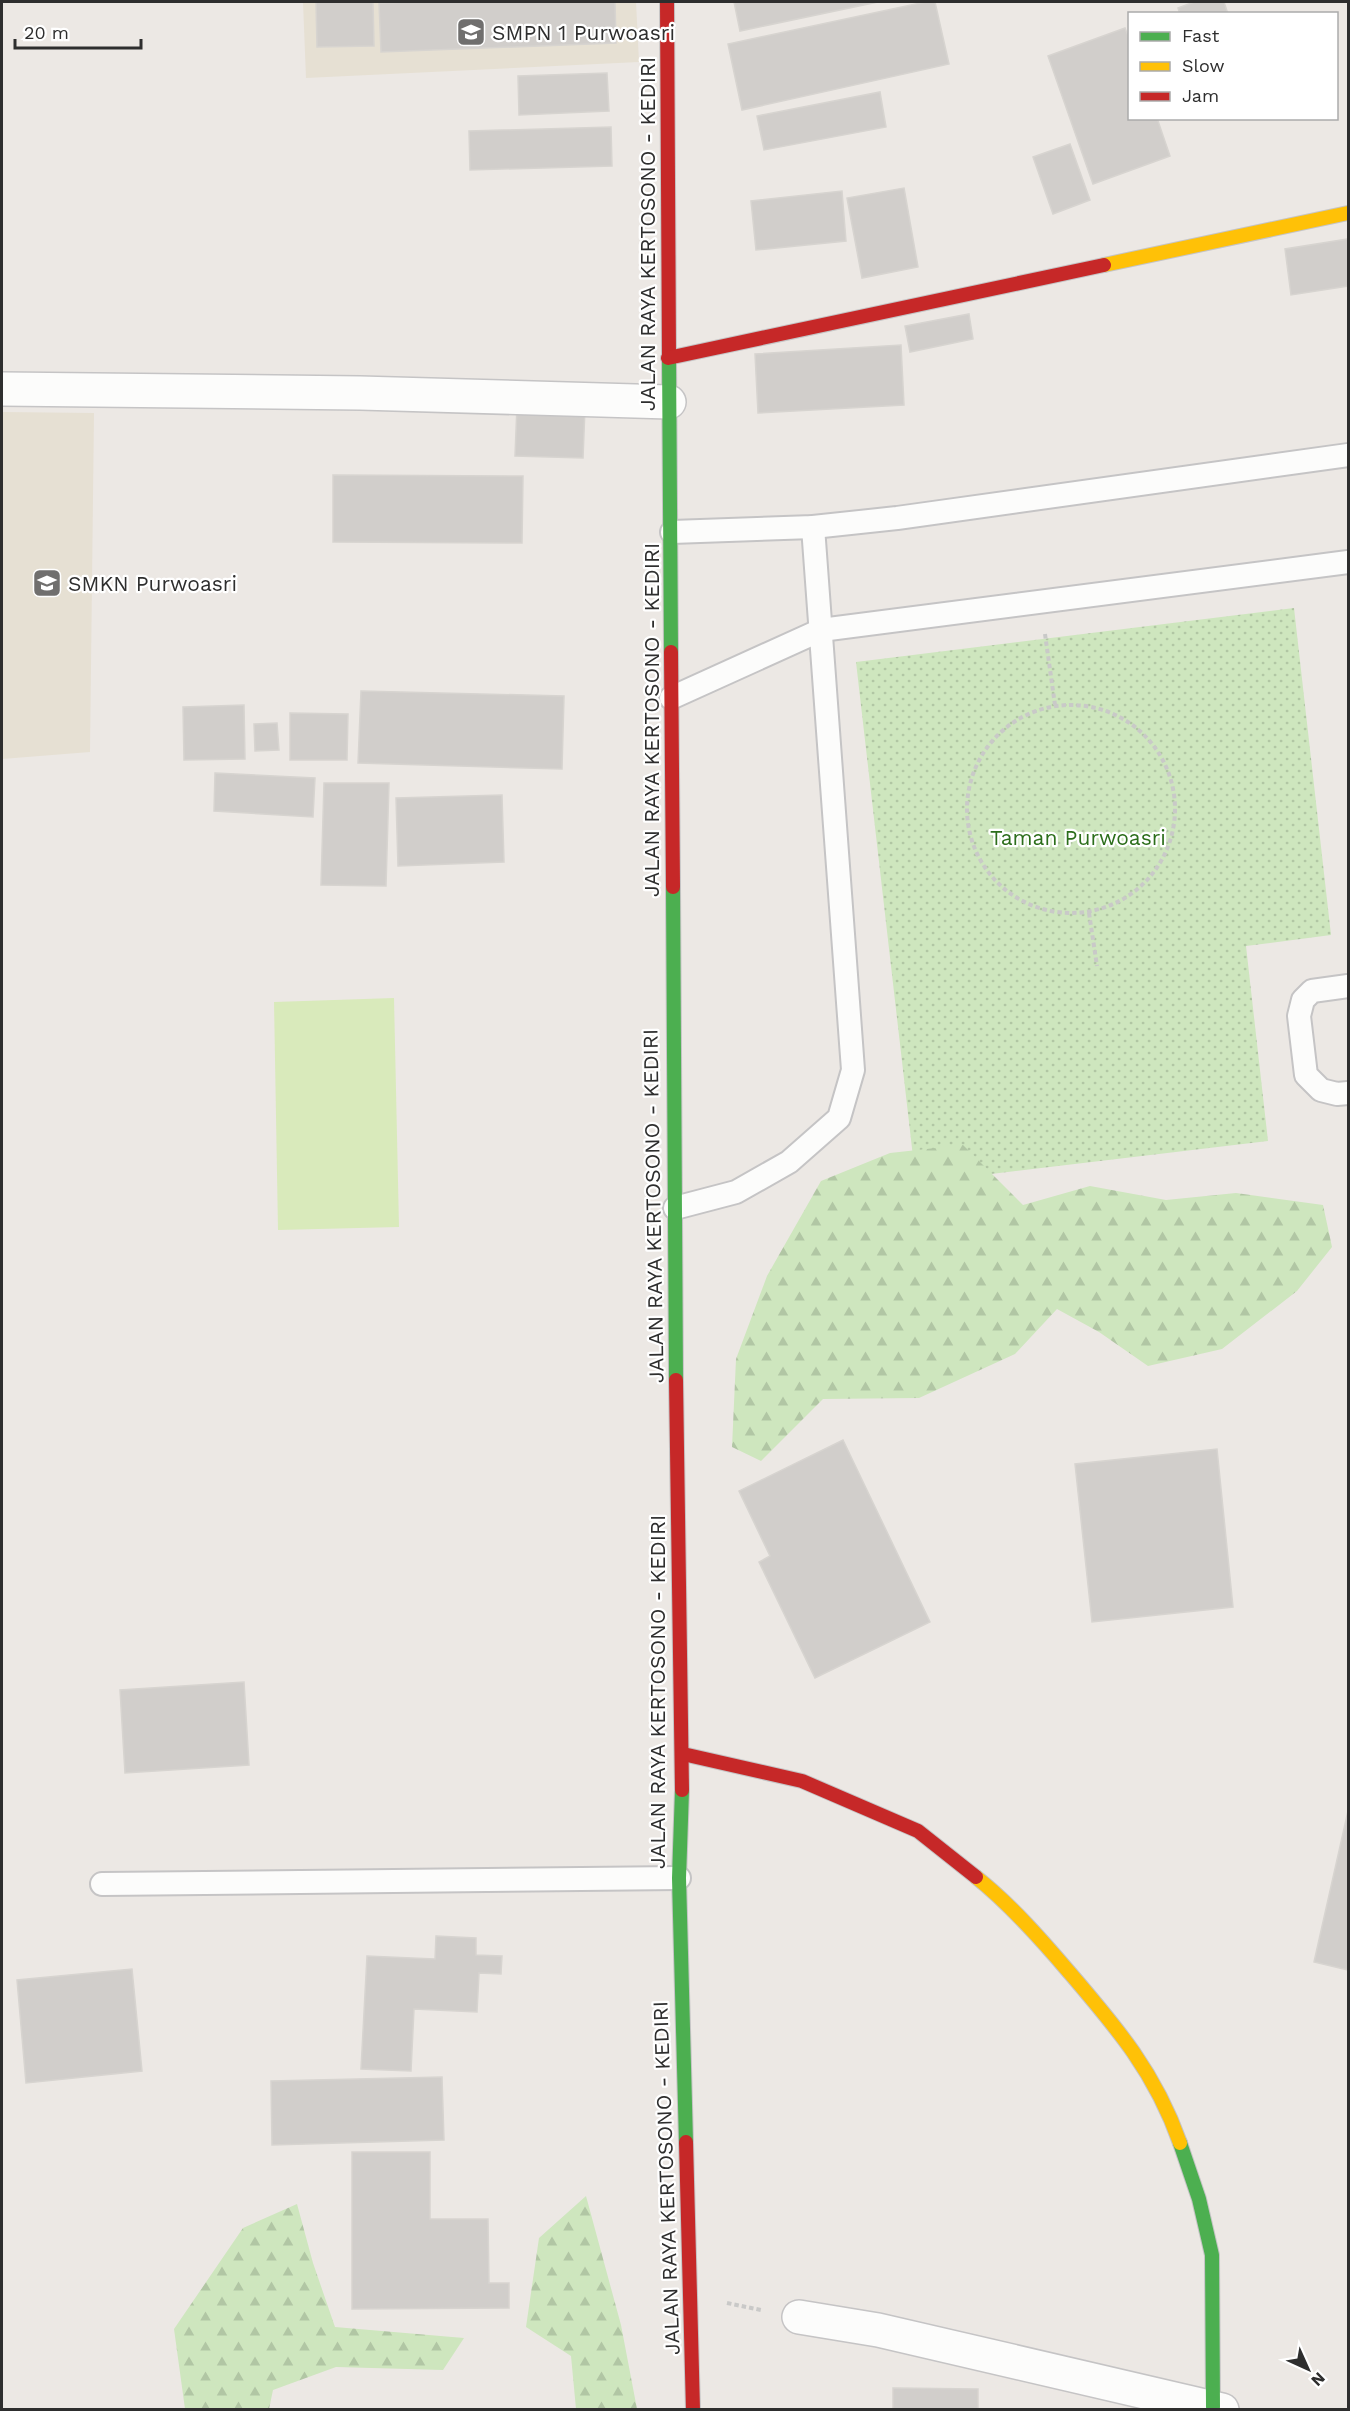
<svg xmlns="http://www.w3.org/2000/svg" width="1350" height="2411" font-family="'Work Sans',sans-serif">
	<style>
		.education { fill: #e6e0d3 }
		.green { fill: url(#green-dots) }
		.forest { fill: url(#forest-firs) }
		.pitch { fill: #d9eabb }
		.building { fill: #d1cecb; stroke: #d7d4d0; stroke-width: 1.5 }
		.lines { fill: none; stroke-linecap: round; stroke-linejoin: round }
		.lane-casing { stroke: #c5c4c5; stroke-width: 26 }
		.street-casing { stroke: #c5c4c5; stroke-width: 36 }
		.fast-casing { stroke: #c5c4c5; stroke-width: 16 }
		.slow-casing { stroke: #c5c4c5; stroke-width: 16 }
		.jam-casing { stroke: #c5c4c5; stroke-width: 16 }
		.path { stroke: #c9c9c8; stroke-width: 4; stroke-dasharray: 4.5 3; stroke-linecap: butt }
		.lane { stroke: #fcfcfb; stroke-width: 22 }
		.street { stroke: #fcfcfb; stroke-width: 33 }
		.fast { stroke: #4caf50; stroke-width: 14 }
		.slow { stroke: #ffc107; stroke-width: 14 }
		.jam { stroke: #c62828; stroke-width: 14 }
		.labels { text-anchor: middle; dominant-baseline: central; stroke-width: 4.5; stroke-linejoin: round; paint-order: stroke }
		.poi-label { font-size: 21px; fill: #2e2e2e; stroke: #fff; text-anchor: start }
		.street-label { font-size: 21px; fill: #2e2e2e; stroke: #fff }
		.park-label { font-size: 21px; fill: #2c6e1b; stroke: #fff }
	</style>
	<defs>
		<pattern id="green-dots" width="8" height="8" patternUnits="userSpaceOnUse" patternTransform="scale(1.5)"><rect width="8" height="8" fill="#cee6be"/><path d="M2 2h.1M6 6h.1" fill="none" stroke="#b1c6a4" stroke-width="1.8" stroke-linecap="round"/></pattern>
		<pattern id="forest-firs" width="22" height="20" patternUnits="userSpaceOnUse" patternTransform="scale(1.5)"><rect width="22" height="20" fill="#cee6be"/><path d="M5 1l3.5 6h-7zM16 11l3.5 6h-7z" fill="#b1c6a4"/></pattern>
	</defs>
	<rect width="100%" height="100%" fill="#ece8e4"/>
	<!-- education -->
	<g class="education">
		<path d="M303 2H636L639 62 306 78Z"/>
		<path d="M2 412 94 413 90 752 2 759Z"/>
	</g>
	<!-- green -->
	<path class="green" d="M1294 608 1331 935 1246 946 1268 1141 916 1183 856 662Z"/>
	<!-- forest -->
	<g class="forest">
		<path d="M963 1145 1023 1205 1090 1186 1166 1200 1236 1193 1323 1205 1332 1247 1297 1291 1222 1349 1148 1366 1099 1332 1057 1309 1015 1354 919 1398 823 1399 761 1461 732 1447 736 1359 767 1276 821 1181 890 1153Z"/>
		<path d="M586 2196 621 2325 637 2409H576L571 2356 526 2327 539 2238Z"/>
		<path d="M297 2204 313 2263 335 2327 464 2338 443 2370 336 2367 273 2390 269 2409H185L174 2329 243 2228Z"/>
	</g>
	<!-- pitch -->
	<path class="pitch" d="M394 998 399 1227 278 1230 274 1002Z"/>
	<!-- building -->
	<g class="building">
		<path d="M316 2H373L374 46 317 47Z"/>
		<path d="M411 2H615L616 43 381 52 379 3Z"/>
		<path d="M734 2H878L740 31Z"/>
		<path d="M925 2H935L949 64 742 110 728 44Z"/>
		<path d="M1194 2H1224L1228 14H1180L1178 8Z"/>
		<path d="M1125 28 1130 41V118H1157L1170 156 1093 184 1048 56Z"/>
		<path d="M607 73 609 111 519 115 518 76Z"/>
		<path d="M880 92 886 127 764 150 757 116Z"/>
		<path d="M611 127 612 166 470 170 469 131Z"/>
		<path d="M1070 144 1090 200 1053 214 1033 157Z"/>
		<path d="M904 188 918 267 862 278 847 198Z"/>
		<path d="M842 191 846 241 756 250 751 201Z"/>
		<path d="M1348 239V286L1291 295 1285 249Z"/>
		<path d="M969 314 973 339 910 352 905 326Z"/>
		<path d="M901 345 904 405 758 413 755 354Z"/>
		<path d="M517 406 585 408 583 458 515 456Z"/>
		<path d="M333 475 523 476 522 543 333 542Z"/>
		<path d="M361 691 564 696 562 769 358 763Z"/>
		<path d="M244 705 245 759 184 760 183 707Z"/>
		<path d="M290 713 348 714 347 760H290Z"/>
		<path d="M277 723 279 750 255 751 254 724Z"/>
		<path d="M215 773 315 778 313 817 214 811Z"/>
		<path d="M324 783H389L386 886 321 885Z"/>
		<path d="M502 795 504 862 398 866 396 798Z"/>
		<path d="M843 1440 930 1622 815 1678 759 1562 770 1556 739 1491Z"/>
		<path d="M1217 1449 1233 1607 1092 1622 1075 1464Z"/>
		<path d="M244 1682 249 1765 125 1773 120 1690Z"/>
		<path d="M1348 1811V1970L1314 1962Z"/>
		<path d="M436 1936 476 1938V1955L502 1956 501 1974 479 1973 477 2012 414 2009 411 2071 361 2069 367 1956 435 1959Z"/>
		<path d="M132 1969 142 2071 26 2083 17 1980Z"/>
		<path d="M442 2077 444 2140 272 2145 271 2081Z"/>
		<path d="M352 2152H430V2219H488L489 2283H509V2308L352 2309Z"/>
		<path d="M893 2388 978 2389V2410H893Z"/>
	</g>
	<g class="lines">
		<!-- lane casing -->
		<g class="lane-casing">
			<g id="lane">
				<path d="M672 532 813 527 897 518 1348 455"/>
				<path d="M671 698 821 630 1348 562"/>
				<path d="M1348 986 1312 991 1303 1000 1299 1016 1306 1075 1321 1090 1337 1094 1348 1093"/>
				<path d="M675 1208 736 1192 789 1162 839 1118 853 1070 813 527"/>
				<path d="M102 1884 679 1878"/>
			</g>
		</g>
		<!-- street casing -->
		<g class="street-casing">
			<g id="street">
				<path d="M2 389 360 393 669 402"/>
				<path d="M799 2317 878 2330 1222 2410"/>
			</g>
		</g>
		<!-- fast casing -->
		<g class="fast-casing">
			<g id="fast">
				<path d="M669 357 671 652"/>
				<path d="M673 887 676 1380"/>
				<path d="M682 1790 679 1878 686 2142"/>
				<path d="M1180 2143 1199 2199 1212 2255 1213 2407"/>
			</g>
		</g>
		<!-- slow casing -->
		<g class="slow-casing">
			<g id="slow">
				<path d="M1104 265 1348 213"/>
				<path d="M976 1877C1010 1904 1041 1939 1069 1972 1117 2028 1155 2072 1180 2143"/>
			</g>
		</g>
		<!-- jam casing -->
		<g class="jam-casing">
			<g id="jam">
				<path d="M667 2 669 357"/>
				<path d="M668 358 1104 265"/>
				<path d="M671 652 673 887"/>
				<path d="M676 1380 682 1790"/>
				<path d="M683 1754 802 1781 918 1831 976 1877"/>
				<path d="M686 2142 693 2410"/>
			</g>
		</g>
		<!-- path -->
		<g class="path">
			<path d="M1045 634 1055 705"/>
			<circle cx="1071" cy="809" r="104"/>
			<path d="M1089 913 1097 966"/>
			<path d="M727 2303 761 2310"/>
		</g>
		<!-- lane -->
		<use href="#lane" class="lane"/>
		<!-- street -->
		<use href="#street" class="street"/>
		<!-- fast -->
		<use href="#fast" class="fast"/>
		<!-- slow -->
		<use href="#slow" class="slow"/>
		<!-- jam -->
		<use href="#jam" class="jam"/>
	</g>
	<!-- icons -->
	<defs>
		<g id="school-square" transform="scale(1.5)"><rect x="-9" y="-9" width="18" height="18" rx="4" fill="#706f6e" stroke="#fff"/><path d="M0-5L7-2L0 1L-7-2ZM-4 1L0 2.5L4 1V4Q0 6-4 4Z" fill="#fff"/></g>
	</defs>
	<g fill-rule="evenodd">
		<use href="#school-square" x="471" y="32"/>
		<use href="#school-square" x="47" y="583"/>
	</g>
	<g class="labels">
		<!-- poi labels -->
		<g class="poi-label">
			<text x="492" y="32">SMPN 1 Purwoasri</text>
			<text x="68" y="583">SMKN Purwoasri</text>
		</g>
		<!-- street labels -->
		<g class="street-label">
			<text transform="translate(647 234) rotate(-90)">JALAN RAYA KERTOSONO - KEDIRI</text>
			<text transform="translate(651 720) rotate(-90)">JALAN RAYA KERTOSONO - KEDIRI</text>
			<text transform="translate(653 1206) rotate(-91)">JALAN RAYA KERTOSONO - KEDIRI</text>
			<text transform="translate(657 1692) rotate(-90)">JALAN RAYA KERTOSONO - KEDIRI</text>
			<text transform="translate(666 2178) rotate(-92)">JALAN RAYA KERTOSONO - KEDIRI</text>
		</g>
		<!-- park labels -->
		<g class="park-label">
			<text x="1078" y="837">Taman Purwoasri</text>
		</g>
	</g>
	<!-- border -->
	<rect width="1350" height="2411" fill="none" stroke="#2e2e2e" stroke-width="6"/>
	<!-- legend -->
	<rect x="1128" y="12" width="210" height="108" fill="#ffffff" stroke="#ababab" stroke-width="1.5"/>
	<rect x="1140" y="32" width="30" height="9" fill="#4caf50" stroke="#ababab" stroke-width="1.5"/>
	<text x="1182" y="42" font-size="18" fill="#2e2e2e">Fast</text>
	<rect x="1140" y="62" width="30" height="9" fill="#ffc107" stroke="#ababab" stroke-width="1.5"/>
	<text x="1182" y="72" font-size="18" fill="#2e2e2e">Slow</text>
	<rect x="1140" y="92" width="30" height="9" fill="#c62828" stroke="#ababab" stroke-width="1.5"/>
	<text x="1182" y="102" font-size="18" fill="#2e2e2e">Jam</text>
	<!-- north arrow -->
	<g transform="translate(1308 2369) rotate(135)" stroke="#ffffff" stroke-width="4.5" paint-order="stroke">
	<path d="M0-4.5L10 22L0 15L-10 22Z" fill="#2e2e2e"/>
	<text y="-9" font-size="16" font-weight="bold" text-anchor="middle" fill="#2e2e2e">N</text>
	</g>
	<!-- scale -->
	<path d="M15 39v9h126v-9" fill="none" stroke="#2e2e2e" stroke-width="3"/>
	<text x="24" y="39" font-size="18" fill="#2e2e2e" stroke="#ffffff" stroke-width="4.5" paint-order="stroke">20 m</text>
</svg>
